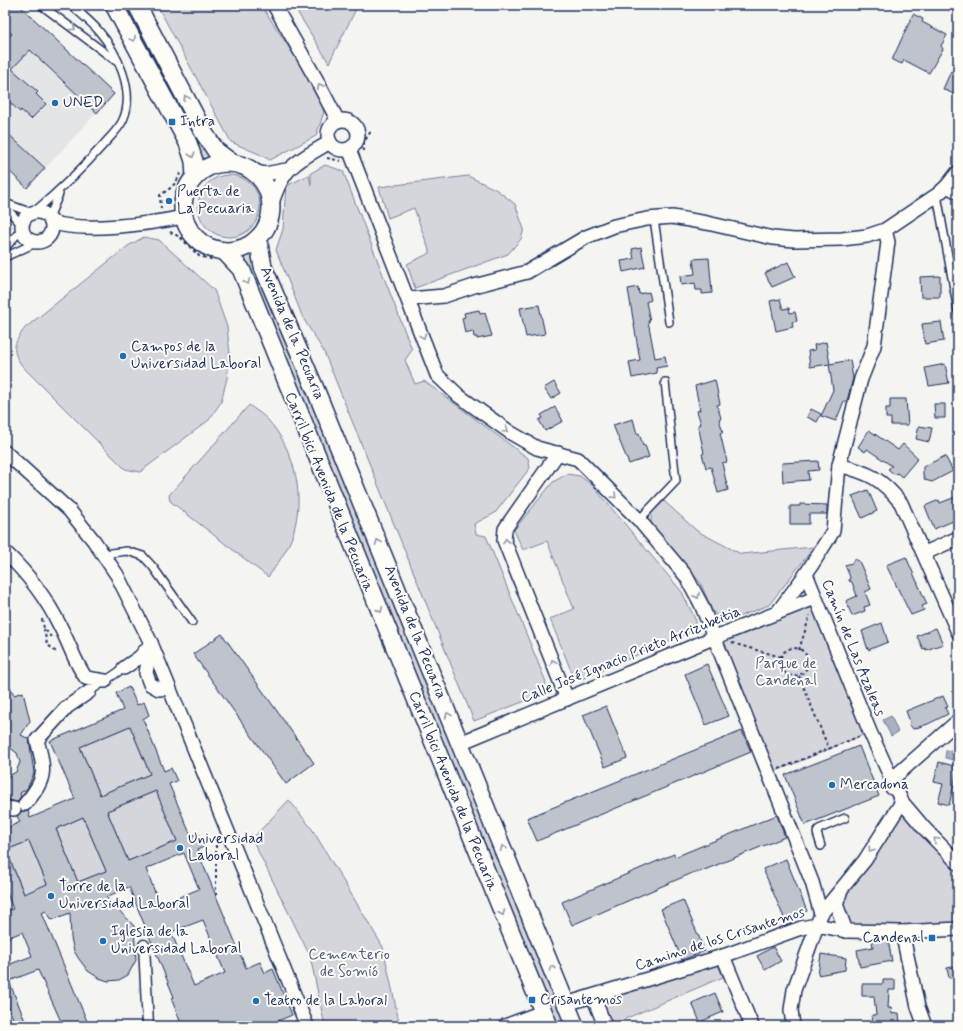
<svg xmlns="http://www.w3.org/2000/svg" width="963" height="1031" font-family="Mynerve,sans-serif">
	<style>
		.built { fill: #e4e5e6 }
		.green { fill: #d4d6db; stroke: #78829c }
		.water { fill: #aab0bf; stroke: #717c98 }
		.building { fill: #bfc3cc; stroke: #1b2f5e; fill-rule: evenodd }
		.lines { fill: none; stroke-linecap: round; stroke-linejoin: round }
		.service-casing { stroke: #1b2f5e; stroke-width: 10 }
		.pedestrian-casing { stroke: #1b2f5e; stroke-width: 13 }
		.minor-casing { stroke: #1b2f5e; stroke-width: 16 }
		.tertiary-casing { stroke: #1b2f5e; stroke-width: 20 }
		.path { stroke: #1b2f5e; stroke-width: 2; stroke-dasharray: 3 3; stroke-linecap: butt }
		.service { stroke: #fdfcf7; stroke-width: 7 }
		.pedestrian { stroke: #fdfcf7; stroke-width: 10 }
		.minor { stroke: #fdfcf7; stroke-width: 13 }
		.tertiary { stroke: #fdfcf7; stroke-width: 17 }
		.oneway { stroke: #8c96aa }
		.poi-dot { fill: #1f6fb2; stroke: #fdfcf7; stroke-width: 1.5 }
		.labels { text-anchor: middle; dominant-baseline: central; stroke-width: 4; stroke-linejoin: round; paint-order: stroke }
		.poi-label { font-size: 15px; fill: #1b2f5e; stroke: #fdfcf7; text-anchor: start }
		.street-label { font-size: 15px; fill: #1b2f5e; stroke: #fdfcf7 }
		.park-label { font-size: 15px; fill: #49597d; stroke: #fdfcf7 }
	</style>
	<rect width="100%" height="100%" fill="#f4f4f1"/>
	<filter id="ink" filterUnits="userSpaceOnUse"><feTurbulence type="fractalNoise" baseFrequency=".025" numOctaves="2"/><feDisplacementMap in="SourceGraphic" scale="8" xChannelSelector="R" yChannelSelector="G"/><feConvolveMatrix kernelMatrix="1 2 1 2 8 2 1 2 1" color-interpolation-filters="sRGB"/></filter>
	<g filter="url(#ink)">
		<!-- built -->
		<g class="built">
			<path d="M10 5H19L114 94 27 188 5 167V10Z"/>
			<path d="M5 217 14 226 5 238Z"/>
		</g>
		<!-- green -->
		<g class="green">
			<path d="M114 5H137L232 163 216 165 195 177Z"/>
			<path d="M157 5H261L315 87 324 112 316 136 270 160 259 154 231 142Z"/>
			<path d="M293 5H358L329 63Z"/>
			<path d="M325 165 343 171 412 350 405 360 415 384 424 381 528 458 530 468 495 513 474 524 476 534 486 536 546 682 543 694 474 721 324 352 303 318 276 250 283 229 286 186 309 175 311 185V173Z"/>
			<circle cx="229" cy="206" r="31"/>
			<path d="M468 176 497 190 515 204 524 229 521 239 508 254 415 288 407 264 430 253 414 208 388 218 379 187Z"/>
			<path d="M144 237 159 240 214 290 227 327 230 354 227 378 221 402 209 420 140 472 125 469 24 368C10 351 13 344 25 328L128 246Z"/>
			<path d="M258 238 575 1026H549L235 251 248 246Z"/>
			<path d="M249 405C255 410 263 414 268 420 293 448 304 489 295 526 292 544 279 562 268 577L170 501 169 495Z"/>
			<path d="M567 474 580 476 592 485 682 592 696 621 692 631 582 679 572 673 550 619 574 609 547 541 523 550 514 530 553 482Z"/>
			<path d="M664 501 697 531 741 554 814 547 769 605 725 622 719 619 712 610 700 582 651 529V513Z"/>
			<path d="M815 598 870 732 769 774 713 638Z"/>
			<path d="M130 726 150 774 100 795 80 747Z"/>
			<path d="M156 791 177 841 128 861 107 811Z"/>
			<path d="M289 800 312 829 383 947 400 1026H325L310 956 252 839Z"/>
			<path d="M900 813H907L958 863V929L846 931 840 891Z"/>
			<path d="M83 817 106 871 78 882 56 829Z"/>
			<path d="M29 841 47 884 28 903 6 850Z"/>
			<path d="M711 965 719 967 723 977 613 1024 608 1022 605 1009V1002L613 995Z"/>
		</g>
		<!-- water -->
		<g class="water">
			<path d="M891 716 898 732 891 736 883 720Z"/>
			<path d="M946 750 958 753V761L945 758Z"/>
		</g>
		<!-- building -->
		<g class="building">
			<path d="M10 5H19L114 94 97 113 30 50 12 69 38 92 36 94 46 104 31 119 21 110 20 112 5 98V41L12 34 5 27V10Z"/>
			<path d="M913 14 923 19 922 22 947 35 941 46 943 49 929 73 904 60 902 64 892 60Z"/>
			<path d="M951 71 958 74V96L943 89Z"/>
			<path d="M5 131 45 168 27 188 5 167Z"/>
			<path d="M641 247 645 267 623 272 621 261 634 259 632 249Z"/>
			<path d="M709 258 712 293 702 294V290H696L695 283 681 285 680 276 695 274 693 259Z"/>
			<path d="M788 262 795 277 772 287 765 273Z"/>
			<path d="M940 276V297H921L920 277Z"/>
			<path d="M638 287 639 294 649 292 651 300 646 302 650 321H648L655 358 665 356 667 366 656 368 657 373 632 378 629 362 640 360 628 289Z"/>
			<path d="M780 299 783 309 789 308 790 313 795 312 797 321 792 322 793 327 776 331 770 301Z"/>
			<path d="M539 305 545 334 526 337 520 308Z"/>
			<path d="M479 310 480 314 485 313 492 336 477 339V337H474L473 331 465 333 462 318 465 317 464 313Z"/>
			<path d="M941 322 944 341 925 344 922 324Z"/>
			<path d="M826 342 830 364 850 360 853 378 847 401H844L836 421 821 416 833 390 829 364 810 367 808 351 815 350 814 345Z"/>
			<path d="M945 364 949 383 929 386 925 368Z"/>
			<path d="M715 380 720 404 717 405 721 418 719 419 723 432 720 433 727 462 722 463 728 490 718 493 711 467 706 468 702 454 704 453 698 425 701 424 697 411 700 410 695 386Z"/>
			<path d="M554 382 561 393 551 399 544 388Z"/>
			<path d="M890 399H906L908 425H891V418H886V408H890Z"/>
			<path d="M934 404H945V418H935Z"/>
			<path d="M555 407 563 421 545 431 539 420 543 418 541 415Z"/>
			<path d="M811 409 821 414 817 422 807 417Z"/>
			<path d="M633 419 637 434 639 433 643 446 645 445 649 457 629 464 613 425Z"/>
			<path d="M919 426 932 428 929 442 916 439Z"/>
			<path d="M869 430 898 450 903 444 918 458 902 477 897 473 895 475 888 469 892 466 867 449 865 452 858 447Z"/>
			<path d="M945 456 953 471 932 482 925 480 923 475V467Z"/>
			<path d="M818 461 819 470 808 471 809 480 783 482 782 463Z"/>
			<path d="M868 490 877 511 862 518 852 496Z"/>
			<path d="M958 496V519L934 529 925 506 939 500 940 503Z"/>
			<path d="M800 504 827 505V514H809V524H790V506H800Z"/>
			<path d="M906 557 927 604 922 606 924 610 911 615 886 565Z"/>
			<path d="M854 559 859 561 871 589 865 592 870 605 864 607 865 611 852 616 846 601 857 596 852 582 849 581 850 577 845 565 852 563Z"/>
			<path d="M882 623 888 642 868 650 862 631Z"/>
			<path d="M936 628 943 644 926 650 925 648 923 649 917 636Z"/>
			<path d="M222 634 314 763 286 784 193 654Z"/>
			<path d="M707 664 729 716 706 725 685 674Z"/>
			<path d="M5 675 14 695 23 692 30 721 21 735 29 739 34 773 27 789 20 793 21 796 17 802 5 799V778L16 772 20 762 17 753 9 747 5 746Z"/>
			<path d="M129 687 137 705 144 702 149 715 143 719 164 771 171 768 177 781 169 784 191 836 198 833 204 847 197 850 246 968 260 962 265 973 273 969 292 1015 266 1026H182L171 998 174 997 129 887 106 897 134 926 136 960 128 975 119 980 108 981 99 978 88 971 79 959 74 951 71 938 70 913 52 920 46 911 42 913 89 1026H63L38 970 9 981 27 1026H16L5 998V966L32 956 22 932 5 939V912L13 909 5 888V829L20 822 17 816 22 811H28L30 818 75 799 50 741 123 710 116 693ZM130 726 150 774 100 795 80 747ZM156 791 177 841 128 861 107 811ZM83 817 106 871 78 882 56 829ZM29 841 47 884 24 894 6 850ZM184 853 199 889 160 905 146 869ZM203 920 225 973 194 986 171 932Z"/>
			<path d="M943 696 948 707 945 708 948 714 928 724 913 729 909 724 910 722 906 711Z"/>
			<path d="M606 706 627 758 605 767 583 715Z"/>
			<path d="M742 731 751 752 537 841 527 818Z"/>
			<path d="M859 746 879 796 805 825 785 775Z"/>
			<path d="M939 762 958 767 949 805 938 802 943 784 934 782Z"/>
			<path d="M777 815 785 837 697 873V871L572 925 562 902 674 854 675 857Z"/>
			<path d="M786 859 807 911 785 920 763 869Z"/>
			<path d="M683 900 705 951 682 960 661 909Z"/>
			<path d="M881 940H888L892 961 860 967 857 950 873 947 872 941Z"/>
			<path d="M773 947 781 961 765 970 757 956Z"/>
			<path d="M821 954 846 958 845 970 818 975Z"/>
			<path d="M958 966V977L949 978 947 968Z"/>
			<path d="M883 980H895V990H889L888 1008H891L892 1014 899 1013 900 1024 873 1026 872 1015H876L874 996H862V984H883Z"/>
			<path d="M715 993 723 1012 700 1022 692 1003Z"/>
		</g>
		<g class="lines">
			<!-- service casing -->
			<g class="service-casing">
				<g id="service">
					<path d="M41 5 116 61"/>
					<path d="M937 195 958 311"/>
					<path d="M5 203 32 213"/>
					<path d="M5 207 23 226"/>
					<path d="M34 212C59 191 82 169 104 144 110 137 119 129 123 120 136 91 117 52 98 30 90 21 80 13 71 5"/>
					<path d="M49 218 59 194"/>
					<path d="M654 219 669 322"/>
					<path d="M5 248 23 228"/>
					<path d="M5 257 42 240"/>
					<path d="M639 520 676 481 665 382"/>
					<path d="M103 554 127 551 143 556 153 567 192 622"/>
					<path d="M89 692 124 668"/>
					<path d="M821 846 817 833 819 829 845 818"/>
					<path d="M296 1026 304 1021"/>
				</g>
			</g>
			<!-- pedestrian casing -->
			<g class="pedestrian-casing">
				<path id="pedestrian" d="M144 945 148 1026"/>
			</g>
			<!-- minor casing -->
			<g class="minor-casing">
				<g id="minor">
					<path d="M274 5 316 79 338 121"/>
					<circle cx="343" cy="135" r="15"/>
					<path d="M349 149 437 375 459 396 511 433 537 448 578 459 639 520 686 576 701 604 812 882 821 914"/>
					<path d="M249 170 265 174 286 170"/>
					<path d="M947 186 958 192"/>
					<path d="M270 210C282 167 293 164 330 142"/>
					<circle cx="37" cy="227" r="15"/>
					<path d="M51 222C83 233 149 224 183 217"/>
					<path d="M885 230 888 242 874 346 861 379 839 465 833 531 806 574 870 732 902 802 924 828 958 863"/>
					<path d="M409 299 444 296 474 286 527 272 586 237 614 226 647 219 672 217 707 223 773 238 794 240 842 239 867 236 885 230 937 195 947 186 958 172"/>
					<path d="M5 452 69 510 94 541 117 575 151 643 307 1026"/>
					<path d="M558 453 511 520 505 529 504 540 567 699"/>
					<path d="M839 465C869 473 881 478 901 503L958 632"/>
					<path d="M5 552C27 573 48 601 61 628 70 645 75 663 86 678L105 681"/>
					<path d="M925 553 958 538"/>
					<path d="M777 613 806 574"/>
					<path d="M151 643 146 673 150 684 159 689 169 688"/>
					<path d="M124 668 140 657 150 645"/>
					<path d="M460 743 713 638 815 598"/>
					<path d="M892 788 891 780 958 721"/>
					<path d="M25 804C47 779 45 770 37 740L67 707 89 692"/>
					<path d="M5 808 14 809"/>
					<path d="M840 893 836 904 846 931"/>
					<path d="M902 932 918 1007 925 1026"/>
					<path d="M723 956 752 1026"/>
					<path d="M593 996 605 1026"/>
					<path d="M566 1004 723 956 801 928 817 925 846 931 902 932 958 929"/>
					<path d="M505 1026 542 1012"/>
					<path d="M793 1026 791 1010 794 990 821 914 865 860 902 802"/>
				</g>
			</g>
			<!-- tertiary casing -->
			<g class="tertiary-casing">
				<g id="tertiary">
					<path d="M114 5 188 143 194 161 195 177"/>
					<path d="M137 5 204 133 216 151 232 163"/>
					<circle cx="227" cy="207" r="44"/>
					<path d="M258 238 263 267 316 391 575 1026"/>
					<path d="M224 251 241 269 248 286 549 1026"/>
				</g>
			</g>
			<!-- path -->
			<g class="path">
				<path d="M363 151 364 142 371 131"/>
				<path d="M327 158 341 161"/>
				<path d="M161 209 160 195C170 189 177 184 180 173"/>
				<path d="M269 230 272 221"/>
				<path d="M170 232 180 237 199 256 214 260"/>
				<path d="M42 619 44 628 51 637"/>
				<path d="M44 629 47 644 57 653"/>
				<path d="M732 643 781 657"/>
				<circle cx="794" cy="662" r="14"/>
				<path d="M799 650 810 615"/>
				<path d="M799 676 829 749"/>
				<path d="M779 769 860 736"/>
				<path d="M216 896V844"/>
				<path d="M5 1021 8 1026"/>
			</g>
			<!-- service -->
			<use href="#service" class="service"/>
			<!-- pedestrian -->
			<use href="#pedestrian" class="pedestrian"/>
			<!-- minor -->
			<use href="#minor" class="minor"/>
			<!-- tertiary -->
			<use href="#tertiary" class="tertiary"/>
		</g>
		<!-- one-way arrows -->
		<defs><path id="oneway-chevron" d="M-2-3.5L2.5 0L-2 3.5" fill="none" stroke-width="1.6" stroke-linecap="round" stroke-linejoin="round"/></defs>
		<g class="oneway">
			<use href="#oneway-chevron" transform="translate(73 28) rotate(38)"/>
			<use href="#oneway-chevron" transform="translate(133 39) rotate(62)"/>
			<use href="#oneway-chevron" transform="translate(320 86) rotate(-116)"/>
			<use href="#oneway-chevron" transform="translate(186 98) rotate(-118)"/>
			<use href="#oneway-chevron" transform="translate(192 155) rotate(73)"/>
			<use href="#oneway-chevron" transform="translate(247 282) rotate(67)"/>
			<use href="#oneway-chevron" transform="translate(423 336) rotate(69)"/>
			<use href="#oneway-chevron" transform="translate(506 430) rotate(35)"/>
			<use href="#oneway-chevron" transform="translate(614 496) rotate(45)"/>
			<use href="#oneway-chevron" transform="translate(506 541) rotate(-101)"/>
			<use href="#oneway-chevron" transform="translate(378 542) rotate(-112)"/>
			<use href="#oneway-chevron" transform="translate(697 596) rotate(63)"/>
			<use href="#oneway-chevron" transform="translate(380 610) rotate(68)"/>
			<use href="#oneway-chevron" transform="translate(553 662) rotate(-112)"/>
			<use href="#oneway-chevron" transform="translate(448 715) rotate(-112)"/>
			<use href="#oneway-chevron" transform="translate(936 840) rotate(-135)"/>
			<use href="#oneway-chevron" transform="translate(503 848) rotate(-112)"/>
			<use href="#oneway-chevron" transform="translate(871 850) rotate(123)"/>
			<use href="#oneway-chevron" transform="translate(502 913) rotate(68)"/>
			<use href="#oneway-chevron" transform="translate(552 968) rotate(-112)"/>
		</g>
	</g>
	<!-- markers -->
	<g class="poi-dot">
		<circle cx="55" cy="103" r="4"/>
		<rect x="168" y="118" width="8" height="8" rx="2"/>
		<circle cx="169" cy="201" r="4"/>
		<circle cx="123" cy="356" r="4"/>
		<circle cx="832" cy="785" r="4"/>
		<circle cx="180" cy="848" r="4"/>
		<circle cx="51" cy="896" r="4"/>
		<rect x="928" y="934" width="8" height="8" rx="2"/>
		<circle cx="103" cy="941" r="4"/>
		<rect x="528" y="996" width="8" height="8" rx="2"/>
		<circle cx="256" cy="1001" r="4"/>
	</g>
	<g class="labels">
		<!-- poi labels -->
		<g class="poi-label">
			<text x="63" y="103">UNED</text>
			<text x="180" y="122">Intra</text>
			<text x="177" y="192">Puerta de<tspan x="177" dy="17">La Pecuaria</tspan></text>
			<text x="131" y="347">Campos de la<tspan x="131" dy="17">Universidad Laboral</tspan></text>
			<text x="840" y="785">Mercadona</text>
			<text x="188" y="839">Universidad<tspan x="188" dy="17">Laboral</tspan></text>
			<text x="59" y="887">Torre de la<tspan x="59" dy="17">Universidad Laboral</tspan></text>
			<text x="111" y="932">Iglesia de la<tspan x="111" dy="17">Universidad Laboral</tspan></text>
			<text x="924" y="938" text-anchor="end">Candenal</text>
			<text x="540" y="1000">Crisantemos</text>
			<text x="264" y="1001">Teatro de la Laboral</text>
		</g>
		<!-- street labels -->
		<g class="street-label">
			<text transform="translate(292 333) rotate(67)">Avenida de la Pecuaria</text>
			<text transform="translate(329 492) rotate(68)">Carril bici Avenida de la Pecuaria</text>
			<text transform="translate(415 632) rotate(68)">Avenida de la Pecuaria</text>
			<text transform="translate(853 648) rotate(68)">Camín de Las Azaleas</text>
			<text transform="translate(631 655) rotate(-22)">Calle José Ignacio Prieto Arrizubeitia</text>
			<text transform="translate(453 791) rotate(68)">Carril bici Avenida de la Pecuaria</text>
			<text transform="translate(720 939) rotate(-18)">Camino de los Crisantemos</text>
		</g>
		<!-- park labels -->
		<g class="park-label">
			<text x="786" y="664">Parque de<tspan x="786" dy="17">Candenal</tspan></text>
			<text x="349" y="955">Cementerio<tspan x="349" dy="17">de Somió</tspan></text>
		</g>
	</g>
	<!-- margin -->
	<rect width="963" height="1031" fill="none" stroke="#fdfcf7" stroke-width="20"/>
	<rect x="10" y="10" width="943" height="1011" fill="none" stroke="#1b2f5e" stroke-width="1.5" filter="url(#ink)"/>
</svg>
